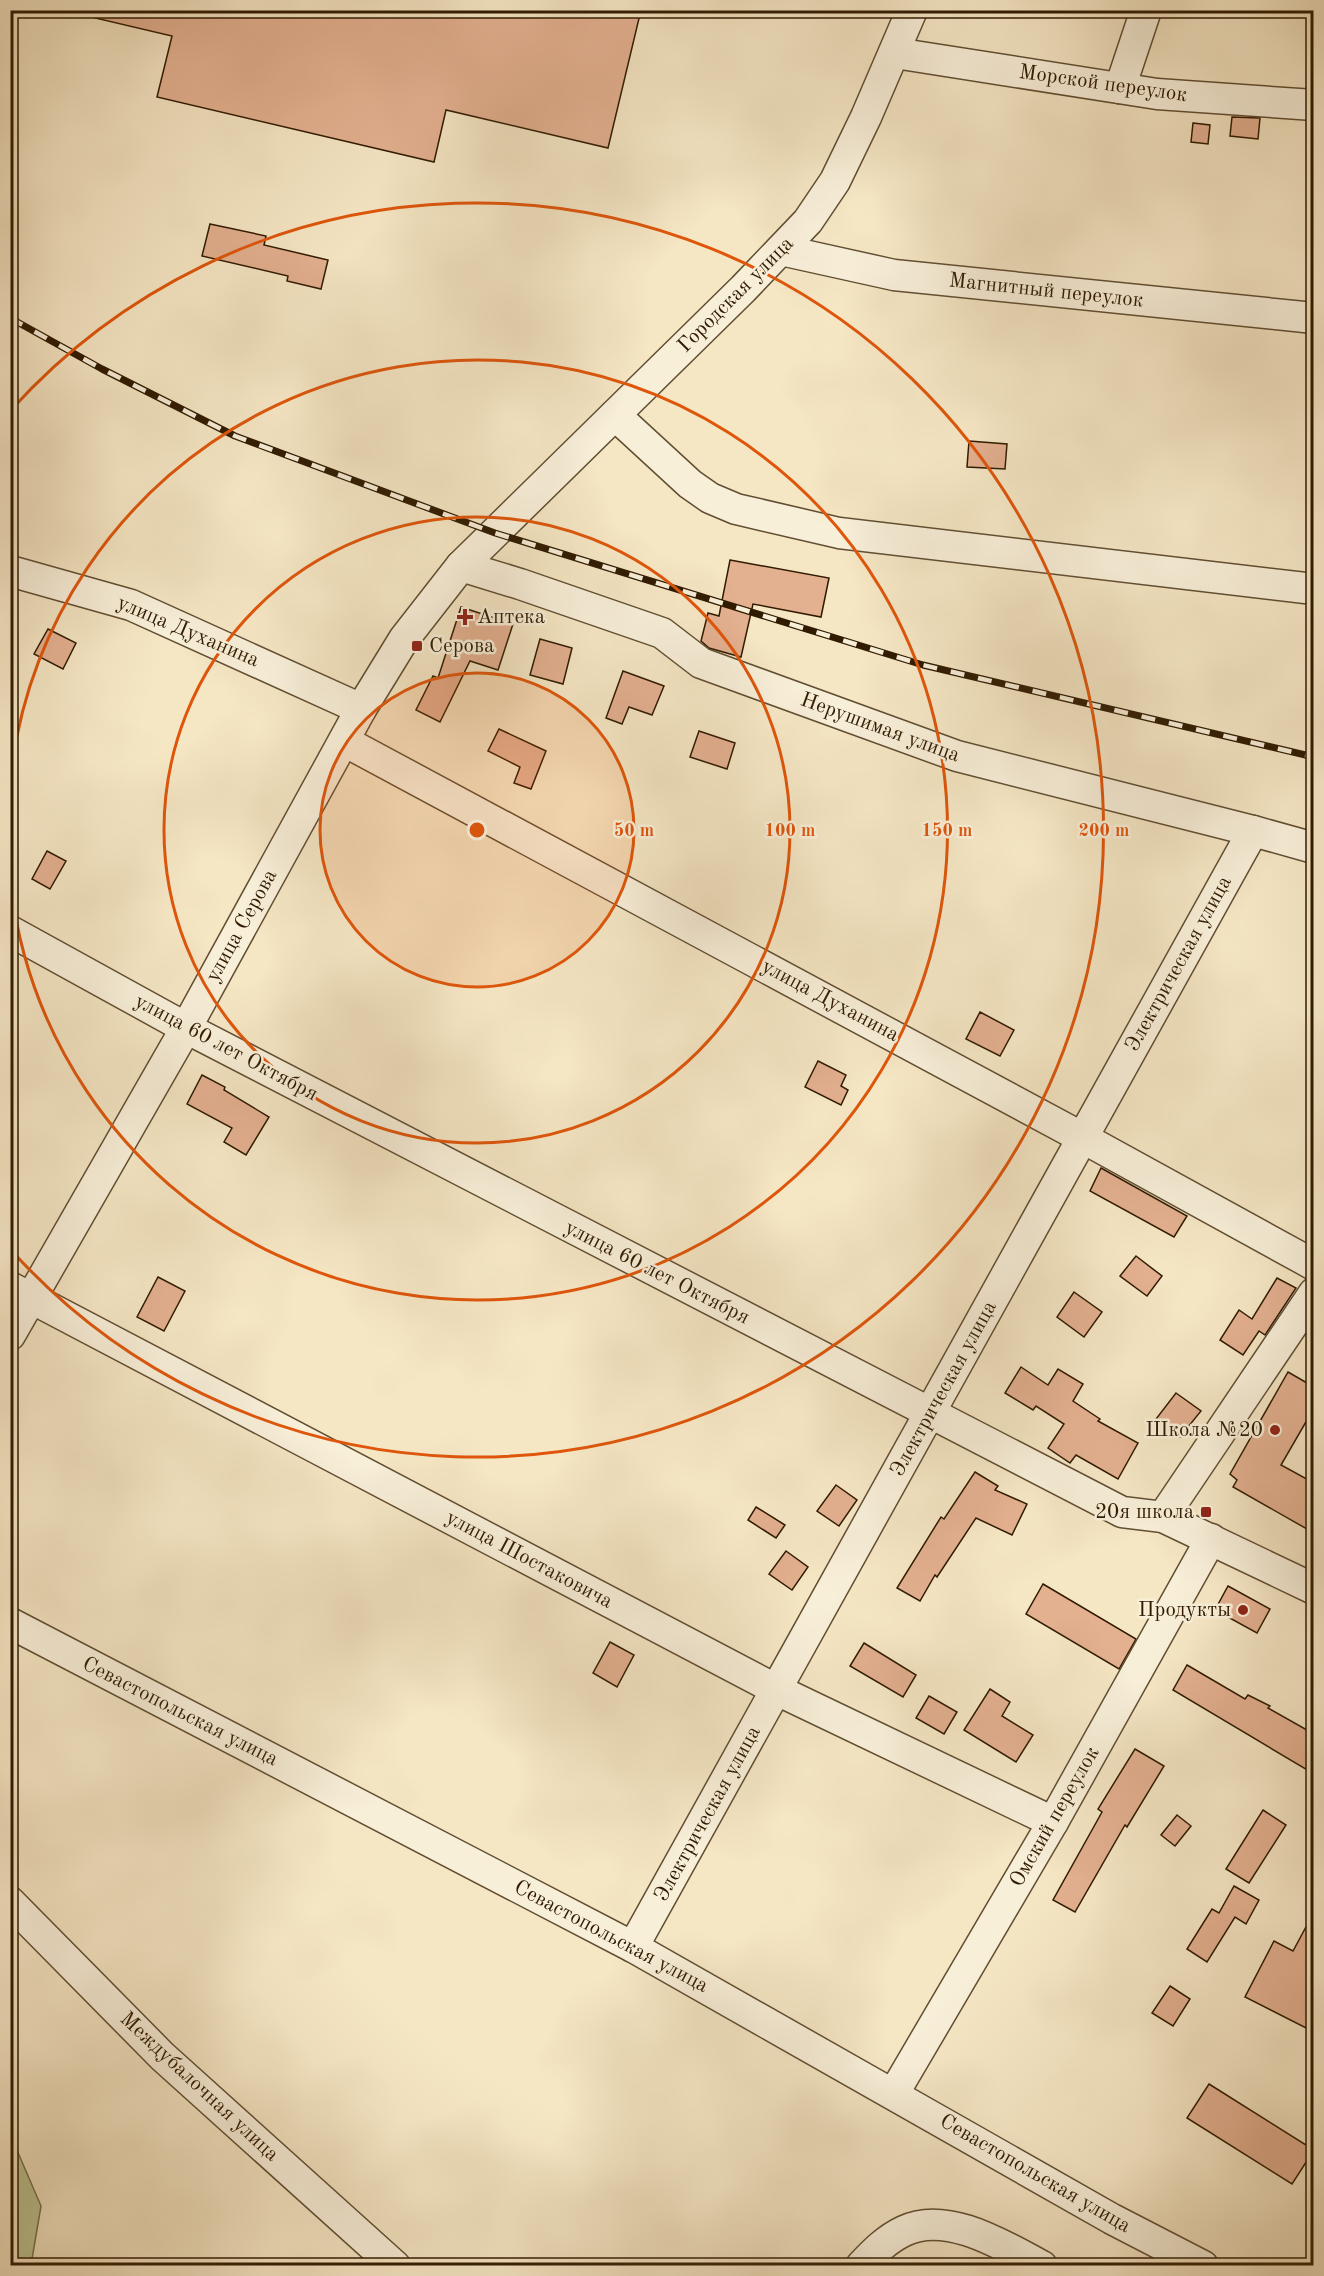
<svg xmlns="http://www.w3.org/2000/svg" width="1324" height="2276" font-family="'Old Standard TT',serif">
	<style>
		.green { fill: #bdc493; stroke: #76704a; stroke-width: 1.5 }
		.building { fill: #e3b090; stroke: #301b01; stroke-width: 1.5 }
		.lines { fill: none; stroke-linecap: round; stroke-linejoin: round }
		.minor-casing { stroke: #614e32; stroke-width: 33 }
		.minor { stroke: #f8efd9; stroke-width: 30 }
		.rail-casing { stroke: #301b01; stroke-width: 7 }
		.rail { stroke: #f8efd9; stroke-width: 4.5; stroke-dasharray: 14; stroke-linecap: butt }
		.ring { fill: none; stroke: #df560b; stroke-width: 3 }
		.poi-dot { fill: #8f2418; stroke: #f8efd9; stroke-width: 2 }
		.labels { text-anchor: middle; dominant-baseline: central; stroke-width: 5; stroke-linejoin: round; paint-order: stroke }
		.street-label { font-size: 21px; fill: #301b01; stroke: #f8efd9 }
		.poi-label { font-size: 21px; fill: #301b01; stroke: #f8efd9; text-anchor: end }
		.centre { fill: #df560b; stroke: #f8efd9; stroke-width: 3 }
		.ring-label { font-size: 18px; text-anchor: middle; font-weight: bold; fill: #df560b; stroke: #f8efd9; stroke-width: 5; stroke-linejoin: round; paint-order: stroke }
	</style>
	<rect width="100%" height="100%" fill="#f5e6c4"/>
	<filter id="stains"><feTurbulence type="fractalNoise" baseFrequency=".00333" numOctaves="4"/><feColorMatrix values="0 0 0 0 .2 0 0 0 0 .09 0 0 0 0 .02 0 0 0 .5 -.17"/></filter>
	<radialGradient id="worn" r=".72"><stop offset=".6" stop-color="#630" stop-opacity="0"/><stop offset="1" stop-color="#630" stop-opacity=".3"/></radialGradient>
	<!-- green -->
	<path class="green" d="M10 2134 41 2206 31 2265H11Z"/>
	<!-- building -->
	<g class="building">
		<path d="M92 10H641L608 148 446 110 434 162 157 97 172 36 91 17Z"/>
		<path d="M1232 117 1260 118 1258 139 1230 136Z"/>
		<path d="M1193 123 1210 125 1208 144 1191 142Z"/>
		<path d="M210 224 266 236 264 245 328 260 321 289 287 281 288 276 202 256Z"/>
		<path d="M969 441 1007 444 1005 469 967 467Z"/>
		<path d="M730 560 829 578 821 617 753 604 741 657 709 648 701 641 708 613 719 616Z"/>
		<path d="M461 607 513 624 498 670 470 661 440 722 416 710 433 676 438 678Z"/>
		<path d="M48 629 76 643 63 669 34 654Z"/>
		<path d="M540 639 572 648 563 684 530 675Z"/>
		<path d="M623 671 664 686 652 715 629 707 622 724 606 718Z"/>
		<path d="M499 729 546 751 531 789 514 783 520 767 488 751Z"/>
		<path d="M699 731 735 743 727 769 690 757Z"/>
		<path d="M47 851 66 861 50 889 32 879Z"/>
		<path d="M980 1012 1014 1030 1000 1056 966 1039Z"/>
		<path d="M818 1061 846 1075 841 1086 848 1090 841 1105 805 1087Z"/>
		<path d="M202 1075 225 1087 224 1090 269 1117 246 1155 224 1142 232 1128 187 1104Z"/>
		<path d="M1101 1168 1187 1216 1174 1237 1090 1191Z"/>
		<path d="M1136 1256 1162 1276 1147 1296 1120 1276Z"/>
		<path d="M158 1277 185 1291 164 1331 137 1317Z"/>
		<path d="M1277 1278 1296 1288 1265 1335 1259 1331 1243 1355 1220 1340 1239 1310 1252 1319Z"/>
		<path d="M1074 1292 1102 1312 1084 1337 1057 1317Z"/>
		<path d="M1021 1367 1048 1385 1058 1369 1083 1384 1073 1401 1100 1419 1098 1421 1138 1443 1118 1479 1076 1455 1070 1463 1048 1448 1064 1424 1036 1406 1033 1410 1005 1393Z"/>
		<path d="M1288 1372 1314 1387V1408L1281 1465 1314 1483V1533L1233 1487 1237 1480 1230 1474Z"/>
		<path d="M1176 1393 1201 1411 1180 1437 1156 1419Z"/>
		<path d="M975 1472 998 1486 995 1490 1027 1504 1012 1535 976 1518 937 1577 935 1575 920 1601 897 1588 941 1517 944 1519Z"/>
		<path d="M836 1485 857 1500 839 1526 817 1511Z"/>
		<path d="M756 1507 785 1525 776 1538 748 1520Z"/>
		<path d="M786 1551 808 1567 792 1590 769 1574Z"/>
		<path d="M1043 1584 1136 1639 1119 1669 1026 1614Z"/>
		<path d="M1228 1586 1270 1609 1257 1633 1215 1610Z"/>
		<path d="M610 1642 634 1655 617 1687 593 1673Z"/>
		<path d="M864 1643 916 1675 903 1697 850 1666Z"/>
		<path d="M1187 1665 1245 1699 1248 1695 1270 1706 1268 1708 1314 1734V1774L1173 1690Z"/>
		<path d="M990 1689 1010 1702 1002 1716 1033 1735 1016 1762 964 1730Z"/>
		<path d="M929 1696 957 1712 944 1734 916 1718Z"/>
		<path d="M1135 1749 1164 1766 1127 1827 1125 1825 1075 1912 1053 1900 1102 1812 1098 1809Z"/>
		<path d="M1263 1810 1286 1825 1249 1883 1226 1869Z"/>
		<path d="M1177 1815 1191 1826 1175 1846 1161 1835Z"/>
		<path d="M1234 1886 1259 1900 1246 1924 1235 1917 1207 1962 1187 1949 1212 1909 1219 1913Z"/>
		<path d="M1314 1912V2032L1245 1997 1274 1941 1293 1951Z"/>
		<path d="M1170 1986 1190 1999 1173 2026 1152 2013Z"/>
		<path d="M1209 2084 1314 2150 1292 2184 1187 2118Z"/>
	</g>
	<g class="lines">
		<!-- minor casing -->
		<g class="minor-casing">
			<g id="minor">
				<path d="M895 53 1157 94 1314 105"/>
				<path d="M1120 88 1146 10"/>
				<path d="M781 250 894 275 1314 318"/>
				<path d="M615 415 690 484 710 498 736 509 839 533 1314 589"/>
				<path d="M461 566 520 584 662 633 701 663 957 756 1253 831 1314 848"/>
				<path d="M10 571 131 605 361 709"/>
				<path d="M344 741 1083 1138 1314 1265"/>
				<path d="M10 931 186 1028 1122 1512 1163 1517 1314 1589"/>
				<path d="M10 1287 777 1690 1053 1822"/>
				<path d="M10 1335 186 1028 361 709 404 639 461 566 743 289 808 221 835 181 866 117 912 10"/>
				<path d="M1163 1517 1314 1293"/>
				<path d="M10 1623 633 1947 1112 2219 1203 2266"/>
				<path d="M10 1902 162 2056 395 2266"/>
				<path d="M633 1947 1253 831"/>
				<path d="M894 2093 1053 1822 1211 1539"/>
				<path d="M861 2266C874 2252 887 2239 904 2231 947 2210 1004 2246 1042 2266"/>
			</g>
		</g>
		<!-- minor -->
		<use href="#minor" class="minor"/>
		<!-- rail casing -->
		<g class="rail-casing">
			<path id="rail" d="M10 318 102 369 235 436 495 533 923 665 1314 757"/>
		</g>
		<!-- rail -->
		<use href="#rail" class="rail"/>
	</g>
	<!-- distance rings -->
	<circle cx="477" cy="830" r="157" fill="#df560b" fill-opacity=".12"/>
	<g class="ring">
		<circle cx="477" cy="830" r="157"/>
		<circle cx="477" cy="830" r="313"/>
		<path d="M11 773A470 470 0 1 1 11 887"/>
		<path d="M11 410A627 627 0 1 1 11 1250"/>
	</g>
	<!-- markers -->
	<g class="poi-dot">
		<path d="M462 608h6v6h6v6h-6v6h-6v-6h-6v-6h6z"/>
		<rect x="411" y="640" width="12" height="12" rx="3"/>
		<circle cx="1275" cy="1430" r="6"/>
		<rect x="1200" y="1506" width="12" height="12" rx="3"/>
		<circle cx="1243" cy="1610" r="6"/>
	</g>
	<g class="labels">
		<!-- street labels -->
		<g class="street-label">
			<text transform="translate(1103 84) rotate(8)">Морской переулок</text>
			<text transform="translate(1046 291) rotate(6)">Магнитный переулок</text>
			<text transform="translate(736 295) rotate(-45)">Городская улица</text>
			<text transform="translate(188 632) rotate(23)">улица Духанина</text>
			<text transform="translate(880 728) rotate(20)">Нерушимая улица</text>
			<text transform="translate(242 926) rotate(-61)">улица Серова</text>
			<text transform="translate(1179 964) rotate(-61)">Электрическая улица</text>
			<text transform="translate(830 1001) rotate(28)">улица Духанина</text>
			<text transform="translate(226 1048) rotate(28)">улица 60 лет Октября</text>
			<text transform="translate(657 1273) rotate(27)">улица 60 лет Октября</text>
			<text transform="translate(944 1389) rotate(-61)">Электрическая улица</text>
			<text transform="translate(529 1560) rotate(28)">улица Шостаковича</text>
			<text transform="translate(180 1712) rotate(27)">Севастопольская улица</text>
			<text transform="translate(708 1814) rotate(-61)">Электрическая улица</text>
			<text transform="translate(1055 1817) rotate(-60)">Омский переулок</text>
			<text transform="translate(611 1937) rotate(28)">Севастопольская улица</text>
			<text transform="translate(199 2087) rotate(43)">Междубалочная улица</text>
			<text transform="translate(1035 2174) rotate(30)">Севастопольская улица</text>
		</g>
		<!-- poi labels -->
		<g class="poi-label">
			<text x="477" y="617" text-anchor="start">Аптека</text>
			<text x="429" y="646" text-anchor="start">Серова</text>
			<text x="1263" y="1430">Школа №20</text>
			<text x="1194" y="1512">20я школа</text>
			<text x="1231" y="1610">Продукты</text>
		</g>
	</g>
	<circle cx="477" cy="830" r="9" class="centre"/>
	<g class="ring-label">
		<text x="634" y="836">50 m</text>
		<text x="790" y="836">100 m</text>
		<text x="947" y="836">150 m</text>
		<text x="1104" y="836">200 m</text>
	</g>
	<!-- margin -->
	<rect width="1324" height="2276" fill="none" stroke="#f5e6c4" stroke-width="36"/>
	<rect x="12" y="12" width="1300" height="2252" fill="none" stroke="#301b01" stroke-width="3"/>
	<rect x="18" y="18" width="1288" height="2240" fill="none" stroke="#301b01" stroke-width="1.5"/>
	<rect width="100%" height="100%" filter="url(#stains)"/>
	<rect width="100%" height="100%" fill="url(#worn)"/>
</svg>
